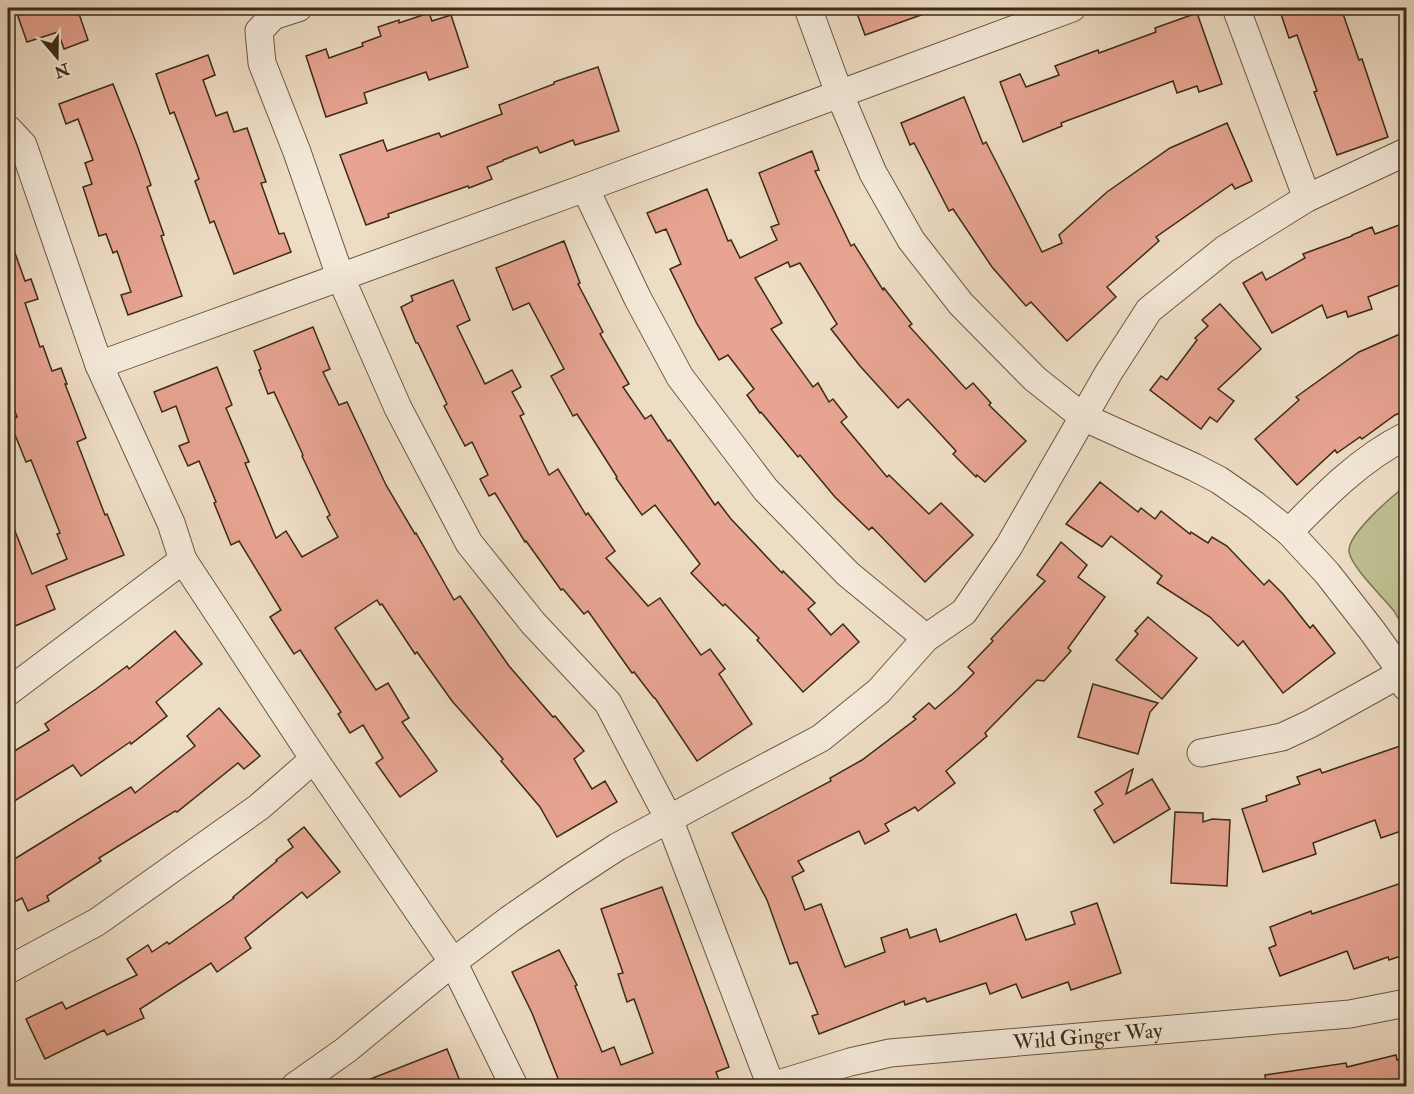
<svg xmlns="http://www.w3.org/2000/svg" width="1414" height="1094" font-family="'IM FELL Double Pica',serif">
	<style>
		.green { fill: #bfbf91; stroke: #7d7554; stroke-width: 1.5 }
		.building { fill: #e7a492; stroke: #3b2b16; stroke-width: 1.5 }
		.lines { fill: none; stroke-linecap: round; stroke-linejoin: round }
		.minor-casing { stroke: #685842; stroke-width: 29 }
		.minor { stroke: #f4e9d9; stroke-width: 27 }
		.labels { text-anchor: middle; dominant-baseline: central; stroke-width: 4.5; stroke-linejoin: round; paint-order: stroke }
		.street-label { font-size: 21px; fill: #3b2b16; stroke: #f4e9d9 }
	</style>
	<rect width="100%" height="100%" fill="#eeddc5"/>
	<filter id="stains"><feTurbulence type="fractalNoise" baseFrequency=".00333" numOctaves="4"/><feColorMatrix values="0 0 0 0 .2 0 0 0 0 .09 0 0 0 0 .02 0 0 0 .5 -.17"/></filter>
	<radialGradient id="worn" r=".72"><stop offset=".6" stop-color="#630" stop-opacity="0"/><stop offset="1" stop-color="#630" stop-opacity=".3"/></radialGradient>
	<!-- green -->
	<path class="green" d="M1406 486V631C1402 624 1398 618 1394 611 1384 598 1350 566 1349 551 1348 534 1392 496 1406 486Z"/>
	<!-- building -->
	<g class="building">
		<path d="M15 8H77L88 40 64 49 58 32 27 42Z"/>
		<path d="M855 8H934L935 10 865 35Z"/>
		<path d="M1279 8H1341L1359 60 1362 59 1388 137 1337 155 1314 92 1317 91 1297 35 1289 38Z"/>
		<path d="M429 13 432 21 451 15 468 67 429 80 426 72 364 93 367 103 326 117 306 56 326 49 329 58 363 46 362 43 381 36 378 27 399 20V23Z"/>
		<path d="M1197 13 1222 84 1199 92 1197 86 1177 93 1173 81 1061 123 1062 126 1023 142 1000 82 1020 74 1026 87 1059 75 1055 66 1098 50 1099 53 1156 32 1155 28Z"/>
		<path d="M208 55 215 75 203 80 216 116 227 112 234 132 247 128 266 182 261 183 279 234 284 233 291 252 234 274 214 221 210 223 195 181 199 179 174 112 170 114 156 74Z"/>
		<path d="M598 67 619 131 575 145 573 140 540 153 537 147 503 160V161L487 167 492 179 469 188 468 186 388 214 389 217 366 225 340 155 383 140 387 151 439 133 441 137 502 114 499 105 554 84V82Z"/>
		<path d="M113 84 137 145 151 185 147 187 164 235 161 236 182 296 128 315 121 295 131 292 117 251 113 253 106 234 99 236 83 187 92 184 85 163 93 160 78 119 66 124 59 104Z"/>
		<path d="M964 97 983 144 986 142 1042 252 1062 243 1059 235 1107 192 1170 148 1227 123 1252 181 1235 189 1232 184 1156 237 1159 241 1107 287 1116 297 1067 341 1031 302 1026 306 992 267 953 209 949 211 914 143 910 145 901 123Z"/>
		<path d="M812 151 819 170 815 171 851 246 854 244 883 290 884 288 912 324 909 326 966 389 973 383 991 403 989 405 1026 441 985 482 977 475 976 477 953 454 956 451 908 399 898 408 860 366 831 329 837 324 800 263 790 267 788 262 755 278 782 323 771 329 813 387 818 383 829 402 833 399 847 417 841 422 887 477 889 475 929 514 941 503 973 535 925 582 872 527 869 530 835 497 800 455 798 457 761 412 760 413 747 395 754 389 728 355 719 360 697 324 670 269 681 264 666 229 656 233 647 213 707 189 728 241 731 240 740 258 777 240 771 227 779 224 759 173Z"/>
		<path d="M1407 222V282L1368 297 1372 309 1348 317 1346 311 1327 318 1322 305 1272 333 1243 283 1262 272 1266 280 1305 258 1303 254 1352 236V235L1372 227 1375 234Z"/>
		<path d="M8 239H10L25 281 31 279 38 299 25 303 40 347 43 346 52 371 61 368 67 384H65L86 438 77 442 105 515 107 514 124 555 46 586 55 609 8 629V516H9L32 574 67 559 57 534 60 533 31 460 26 462 9 420 17 417 8 392Z"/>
		<path d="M564 241 580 283 578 284 603 332 600 334 629 384 623 387 645 419 651 415 668 441 670 440 715 505 718 502 731 519 782 573 783 571 815 603 808 609 831 635 843 624 859 642 803 692 757 640 759 638 725 604 723 606 691 573 700 564 655 505 642 515 616 478 617 477 577 414 573 416 551 376 564 369 529 303 513 310 496 268Z"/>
		<path d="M453 280 470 320 457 326 485 384 512 370 521 387 512 392 524 414 520 416 549 475 558 469 586 515 588 513 615 551 606 558 648 606 660 598 701 655 710 649 725 669 719 674 752 724 697 761 655 698H654L634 672 632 673 588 611 584 614 563 589 561 590 526 541 525 542 495 493 489 496 480 479 488 475 472 442 465 446 444 406 447 404 418 343H416L401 307 413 301 411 296Z"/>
		<path d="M1220 304 1261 349 1218 389 1234 401 1217 422 1210 417 1201 429 1150 390 1161 376 1167 380 1197 340 1195 338 1208 326 1202 320Z"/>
		<path d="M313 327 330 369 323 372 339 405 347 402 386 485 415 534 416 533 454 600 460 596 509 666 553 717 555 716 584 751 574 759 592 789 605 781 617 802 557 837 540 807 501 761 503 759 452 701 417 652 415 654 382 604 380 605 377 600 335 628 376 690 388 683 409 718 402 722 437 771 400 797 376 763 383 758 363 725 350 733 338 714 341 712 300 650 294 654 270 617 281 610 239 541 231 545 214 503 216 502 199 461 188 466 179 446 189 442 176 406 162 412 154 392 217 367 232 405 226 408 249 462 245 463 276 538 286 531 302 557 338 537 327 517 330 515 302 456 303 455 274 392 268 394 259 370 261 369 254 351Z"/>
		<path d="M1407 331V410L1395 415 1362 439 1360 437 1337 453 1335 450 1297 485 1255 439 1299 400 1296 397 1359 352Z"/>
		<path d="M1100 482 1138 512 1141 508 1155 519 1161 511 1190 534 1191 532 1208 543 1212 537 1227 546 1264 585 1269 580 1283 594 1310 628 1313 625 1335 653 1283 693 1243 641 1238 646 1210 617 1157 583 1162 576 1111 536 1102 547 1066 524Z"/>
		<path d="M1061 542 1087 565 1078 577 1105 597 1068 648 1071 651 1044 681 1037 680 985 733 987 736 946 771 955 783 918 811 915 807 885 824 889 831 865 844 859 831 798 861 804 871 792 877 805 910 821 904 845 967 885 952 881 938 907 929 910 938 936 929 940 942 1016 914 1026 940 1075 924 1071 912 1097 903 1121 973 1071 990 1068 982 1022 998 1016 984 990 994 986 983 927 1002 925 998 905 1005 904 1001 819 1034 812 1016 818 1014 797 962 790 964 767 900 732 833 831 781 830 778 862 760 916 719 913 717 929 703 935 709 957 690 974 673 968 667 993 641 991 639 1045 581 1037 575Z"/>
		<path d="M1148 617 1197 658 1162 699 1116 660 1138 634 1135 631Z"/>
		<path d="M175 631 202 664 156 702 167 716 131 744 130 742 81 776 73 765 8 805V755L49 730 45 724 96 689 127 666 129 669Z"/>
		<path d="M1093 684 1158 703 1150 712 1138 754 1078 737Z"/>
		<path d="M219 708 260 756 244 769 238 763 177 812 175 811 99 858 101 861 47 896 49 901 28 911 22 898 8 905V863L131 787 135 793 195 746 187 736Z"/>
		<path d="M1403 745 1407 756V829L1381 838 1375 820 1313 843 1316 854 1263 872 1242 809 1267 801 1266 796 1300 784 1297 777 1320 769 1322 773Z"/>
		<path d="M1133 769 1126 794 1152 779 1170 809 1114 843 1094 810 1103 804 1095 792Z"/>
		<path d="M1175 812 1203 813V822L1212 819 1230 820 1227 886 1171 883Z"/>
		<path d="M304 827 340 872 307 898 302 892 245 938 251 948 217 972 211 963 140 1009 144 1018 107 1035 104 1030 45 1059 26 1019 62 1002 66 1009 137 975 127 959 148 945 152 952 167 942 169 944 234 898 233 897 277 861 276 860 293 847 288 840Z"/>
		<path d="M1407 881V954L1389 960 1388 957 1354 969 1347 951 1280 976 1269 948 1276 945 1270 927 1311 911 1312 914Z"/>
		<path d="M662 887 729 1067 716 1072 719 1080 702 1086H561L532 1013 512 972 559 950 577 985 575 986 602 1052 614 1047 621 1065 653 1053 634 999 627 1002 618 974 623 973 601 909Z"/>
		<path d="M447 1049 462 1086H355V1085Z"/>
		<path d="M1396 1055 1397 1060 1407 1058V1086H1266L1265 1075 1346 1063 1347 1067Z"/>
	</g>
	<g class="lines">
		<!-- minor casing -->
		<g class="minor-casing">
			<g id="minor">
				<path d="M298 8 273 16 259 31 262 63 297 152 340 276 398 408 469 543 533 623 608 703 669 819 771 1086"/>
				<path d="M808 8 839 93 873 173 911 240 961 304 1035 379 1083 417 1194 467 1219 480 1255 505 1289 532 1327 573 1373 632 1393 660 1406 687"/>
				<path d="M1236 8 1307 198"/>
				<path d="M8 129 23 145 99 365 171 523 183 560 314 759 453 962 514 1086"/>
				<path d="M585 188 638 299 680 377 766 490 848 574 926 638"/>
				<path d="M99 365 585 188 1072 8"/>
				<path d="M1289 532C1324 496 1361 458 1406 436"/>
				<path d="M8 692 183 560"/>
				<path d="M1201 753 1282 737 1310 724 1400 674"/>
				<path d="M8 970 97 922 259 807 314 759"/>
				<path d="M295 1086 346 1050 453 962 510 919 568 879 617 847 732 785 821 738 879 691 926 638 964 612 1009 546 1109 372 1149 310 1225 249 1307 198 1406 152"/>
				<path id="s1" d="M772 1086 850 1062 890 1053 1350 1014 1406 1003"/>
			</g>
		</g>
		<!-- minor -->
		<use href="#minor" class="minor"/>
	</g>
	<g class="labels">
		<!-- street labels -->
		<g class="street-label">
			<text stroke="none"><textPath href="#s1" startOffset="321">Wild Ginger Way</textPath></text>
		</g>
	</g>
	<!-- margin -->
	<rect width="1414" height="1094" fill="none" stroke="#eeddc5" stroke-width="30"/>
	<rect x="9" y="9" width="1396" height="1076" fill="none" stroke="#3b2b16" stroke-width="3"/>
	<rect x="15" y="15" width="1384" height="1064" fill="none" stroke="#3b2b16" stroke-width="1.5"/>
	<!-- north arrow -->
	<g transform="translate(57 57) rotate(160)" stroke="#f4e9d9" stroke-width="4.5" paint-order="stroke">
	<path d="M0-4.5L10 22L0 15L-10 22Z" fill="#3b2b16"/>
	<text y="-9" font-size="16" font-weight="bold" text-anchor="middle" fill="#3b2b16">N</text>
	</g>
	<rect width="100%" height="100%" filter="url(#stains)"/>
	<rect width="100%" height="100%" fill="url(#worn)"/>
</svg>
